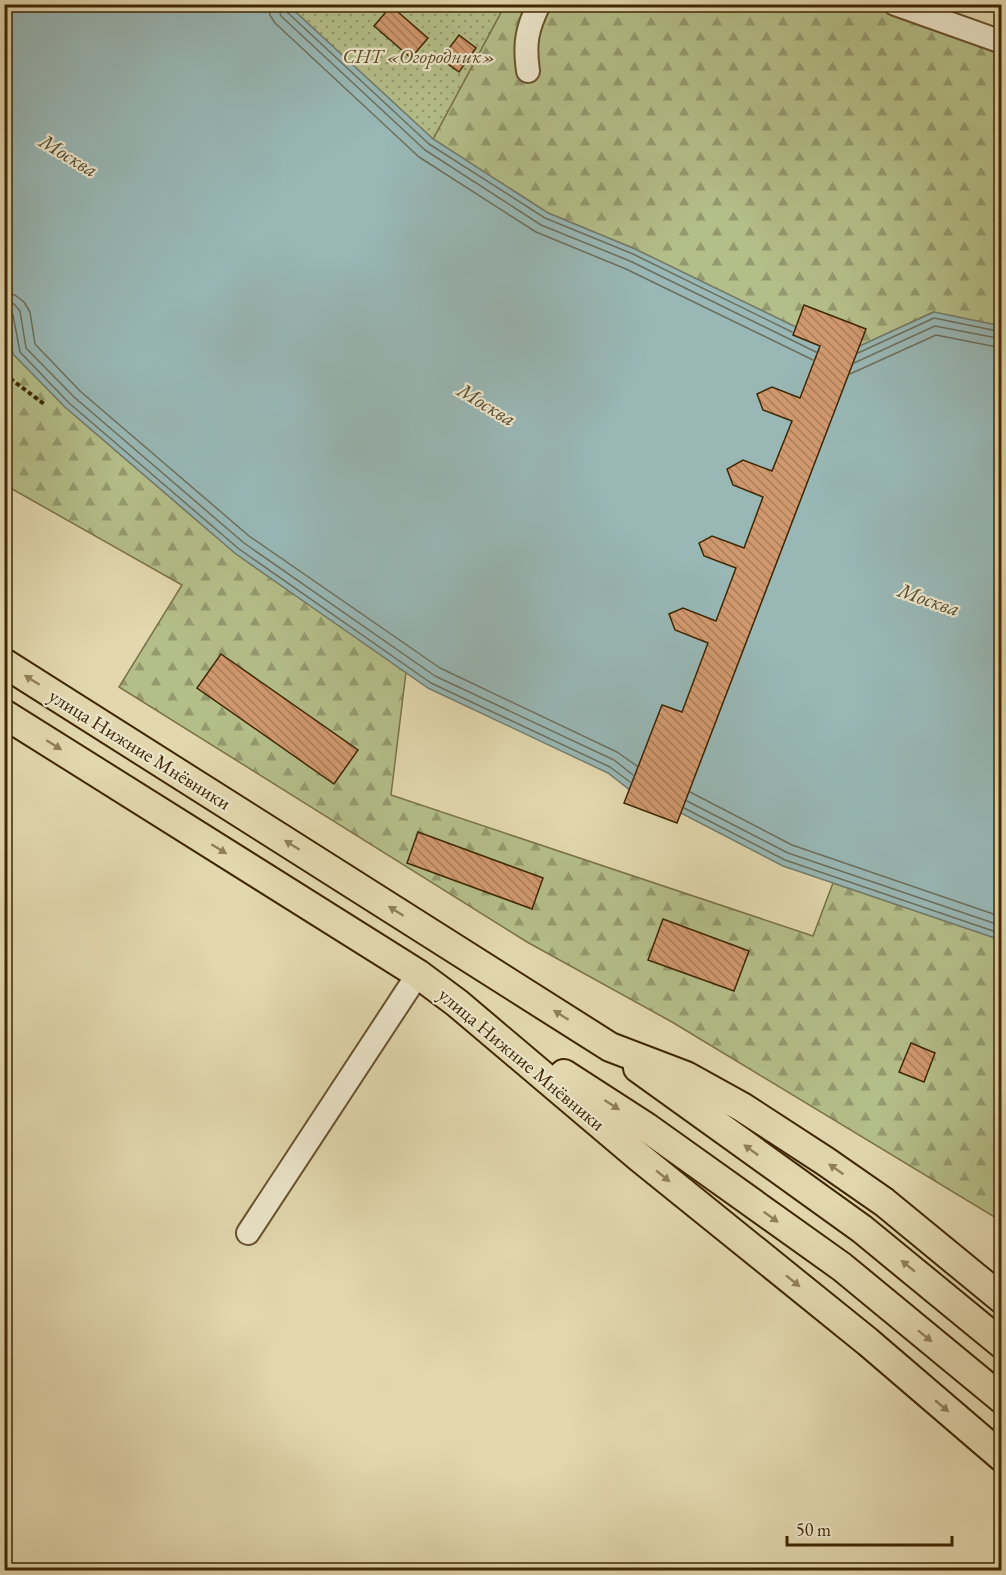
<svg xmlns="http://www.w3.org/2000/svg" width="1006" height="1575" font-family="'EB Garamond',serif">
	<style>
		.forest { fill: url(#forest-firs); stroke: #7a7246; stroke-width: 1.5 }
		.garden { fill: url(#garden-dots); stroke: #7a7246; stroke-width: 1.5 }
		.water { fill: #98b7b5; stroke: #747d6e; stroke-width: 1.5 }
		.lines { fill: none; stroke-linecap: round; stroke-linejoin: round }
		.shore { stroke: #6c6f5c; stroke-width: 1.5 }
		.building { fill: url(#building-back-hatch); stroke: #3f2703; stroke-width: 1.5 }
		.minor-casing { stroke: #68532e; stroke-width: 26 }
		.major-casing { stroke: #3f2703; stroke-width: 32 }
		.path { stroke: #3f2703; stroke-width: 4; stroke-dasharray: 4.5 3; stroke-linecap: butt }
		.minor { stroke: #ece5ca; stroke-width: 22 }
		.major { stroke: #e2d7ae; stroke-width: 28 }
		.oneway { fill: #907f58 }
		.labels { text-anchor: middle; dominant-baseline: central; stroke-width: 4.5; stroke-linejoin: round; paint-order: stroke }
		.park-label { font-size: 20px; font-style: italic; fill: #5c4d24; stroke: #ece5ca }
		.street-label { font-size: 20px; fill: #3f2703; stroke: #ece5ca }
		.water-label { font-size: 21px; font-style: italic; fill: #554b30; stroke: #ece5ca }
	</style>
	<defs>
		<pattern id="forest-firs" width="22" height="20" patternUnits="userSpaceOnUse" patternTransform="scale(1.5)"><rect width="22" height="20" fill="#b4be89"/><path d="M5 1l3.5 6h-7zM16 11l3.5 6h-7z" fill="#949a6e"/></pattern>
		<pattern id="garden-dots" width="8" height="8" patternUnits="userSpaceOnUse" patternTransform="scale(1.5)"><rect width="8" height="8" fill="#b4be89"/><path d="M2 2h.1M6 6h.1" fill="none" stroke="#949a6e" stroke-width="1.8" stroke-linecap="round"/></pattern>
		<pattern id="building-back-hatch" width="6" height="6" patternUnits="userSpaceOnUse" patternTransform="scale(1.5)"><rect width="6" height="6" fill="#d0986e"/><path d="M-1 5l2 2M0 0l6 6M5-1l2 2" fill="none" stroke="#aa7c58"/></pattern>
	</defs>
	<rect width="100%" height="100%" fill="#e2d7ae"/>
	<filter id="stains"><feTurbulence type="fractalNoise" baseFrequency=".00333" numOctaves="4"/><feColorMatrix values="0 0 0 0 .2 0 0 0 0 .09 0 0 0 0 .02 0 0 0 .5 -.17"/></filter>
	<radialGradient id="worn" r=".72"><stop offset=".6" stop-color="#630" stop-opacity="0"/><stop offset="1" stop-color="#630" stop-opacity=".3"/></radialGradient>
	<!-- forest -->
	<g class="forest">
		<path d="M505 5H874L1001 50V326L933 312 847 352 635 249 548 213 433 139Z"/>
		<path d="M4 310 7 311 13 354 65 407 236 554 406 672 391 795 813 936 833 883 1001 940V1221L672 1022 527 942 119 687 182 585 5 485Z"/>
	</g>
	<!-- garden -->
	<path class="garden" d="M288 5H505L433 139Z"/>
	<!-- water -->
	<path class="water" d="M4 5H288L433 139 548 213 635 249 847 352 934 312 1001 326V940L783 866 681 813 630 790 608 773 428 688 236 554 65 407 13 354 7 311 5 310Z"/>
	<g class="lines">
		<!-- shore -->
		<g class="shore">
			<path d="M268 4 270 15 275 23 419 157 536 232 626 269 813 360"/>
			<path d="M277 4 281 16 425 150 541 225 630 261 816 352"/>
			<path d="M285 4 287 12 429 144 545 218 633 254 792 332"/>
			<path d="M4 293 15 295 24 302 30 312 35 344 80 391 249 536 440 668 617 752 637 766"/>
			<path d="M4 302 14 304 20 311 26 348 74 397 244 543 435 676 614 760 633 775"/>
			<path d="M4 310 10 311 13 315 20 352 69 403 239 549 431 683 610 767 630 782"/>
			<path d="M858 353 934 318 1002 332"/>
			<path d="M854 363 935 326 1002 339"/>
			<path d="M850 374 936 335 1002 348"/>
			<path d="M690 792 792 845 1002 917"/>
			<path d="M687 801 788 853 1002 926"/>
			<path d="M684 808 785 860 1002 934"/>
		</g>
	</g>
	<!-- building -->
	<g class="building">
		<path d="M391 6 428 38 411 58 374 26Z"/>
		<path d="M459 35 476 48 459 72 441 59Z"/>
		<path d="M804 305 866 329 677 823 624 803 662 705 682 712 708 643 675 630 669 614 683 608 716 621 736 568 704 556 699 543 712 536 744 548 763 497 733 485 727 469 743 460 772 471 792 421 763 410 757 394 772 387 800 398 820 346 793 335Z"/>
		<path d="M221 654 358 750 334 784 197 688Z"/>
		<path d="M418 832 543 878 532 909 407 863Z"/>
		<path d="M663 919 749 951 734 991 648 960Z"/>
		<path d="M911 1043 935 1053 924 1082 899 1072Z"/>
	</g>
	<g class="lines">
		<!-- minor casing -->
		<g class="minor-casing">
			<g id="minor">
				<path d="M895 4 1002 42"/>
				<path d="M528 71C524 43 527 29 539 4"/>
				<path d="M248 1233 418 974"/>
			</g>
		</g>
		<!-- major casing -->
		<g class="major-casing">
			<g id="major">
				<path d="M4 663 610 1047 686 1076 742 1107 825 1161 884 1202 1002 1299"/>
				<path d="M4 714 418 974 457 1003 639 1157 868 1342 1002 1457"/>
				<path d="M638 1068 862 1229 1002 1344"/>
				<path d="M564 1074 646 1127 842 1267 1002 1399"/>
			</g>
		</g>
		<!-- path -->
		<path class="path" d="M4 374 44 404"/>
		<!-- minor -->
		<use href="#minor" class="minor"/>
		<!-- major -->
		<use href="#major" class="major"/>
	</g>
	<!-- one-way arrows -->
	<defs><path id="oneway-solid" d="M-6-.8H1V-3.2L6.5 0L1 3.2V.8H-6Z" transform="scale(1.5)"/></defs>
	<g class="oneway">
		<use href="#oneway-solid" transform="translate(32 680) rotate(-148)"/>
		<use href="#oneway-solid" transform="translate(54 745) rotate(32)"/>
		<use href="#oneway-solid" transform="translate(292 845) rotate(-148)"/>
		<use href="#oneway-solid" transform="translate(219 849) rotate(32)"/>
		<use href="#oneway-solid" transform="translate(396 911) rotate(-148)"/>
		<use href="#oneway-solid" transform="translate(561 1015) rotate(-148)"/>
		<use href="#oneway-solid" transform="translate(612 1105) rotate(33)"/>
		<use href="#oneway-solid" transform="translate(751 1150) rotate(-144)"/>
		<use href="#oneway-solid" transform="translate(836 1169) rotate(-145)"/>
		<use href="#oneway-solid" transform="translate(663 1176) rotate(39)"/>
		<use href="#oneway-solid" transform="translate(771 1217) rotate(36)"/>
		<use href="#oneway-solid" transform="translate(908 1266) rotate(-141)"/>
		<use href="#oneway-solid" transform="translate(793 1281) rotate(39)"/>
		<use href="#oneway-solid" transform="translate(925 1336) rotate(39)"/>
		<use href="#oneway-solid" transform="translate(942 1406) rotate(40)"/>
	</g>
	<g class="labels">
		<!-- park labels -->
		<g class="park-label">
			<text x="419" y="56">СНТ «Огородник»</text>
		</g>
		<!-- street labels -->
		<g class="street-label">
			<text transform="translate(140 749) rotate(32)">улица Нижние Мнёвники</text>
			<text transform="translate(522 1059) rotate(40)">улица Нижние Мнёвники</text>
		</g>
		<!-- water labels -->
		<g class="water-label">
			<text transform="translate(69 155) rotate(31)">Москва</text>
			<text transform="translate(487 404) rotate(31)">Москва</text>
			<text transform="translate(929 599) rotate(19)">Москва</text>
		</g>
	</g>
	<!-- margin -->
	<rect width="1006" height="1575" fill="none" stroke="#e2d7ae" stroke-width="24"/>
	<rect x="6" y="6" width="994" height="1563" fill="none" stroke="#3f2703" stroke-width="3"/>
	<rect x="12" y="12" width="982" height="1551" fill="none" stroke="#3f2703" stroke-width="1.5"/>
	<!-- scale -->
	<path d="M787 1536v9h165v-9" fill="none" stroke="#3f2703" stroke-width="3"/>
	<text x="796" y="1536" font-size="18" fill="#3f2703" stroke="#ece5ca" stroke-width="4.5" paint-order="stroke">50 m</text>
	<rect width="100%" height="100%" filter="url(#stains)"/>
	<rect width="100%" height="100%" fill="url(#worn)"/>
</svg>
